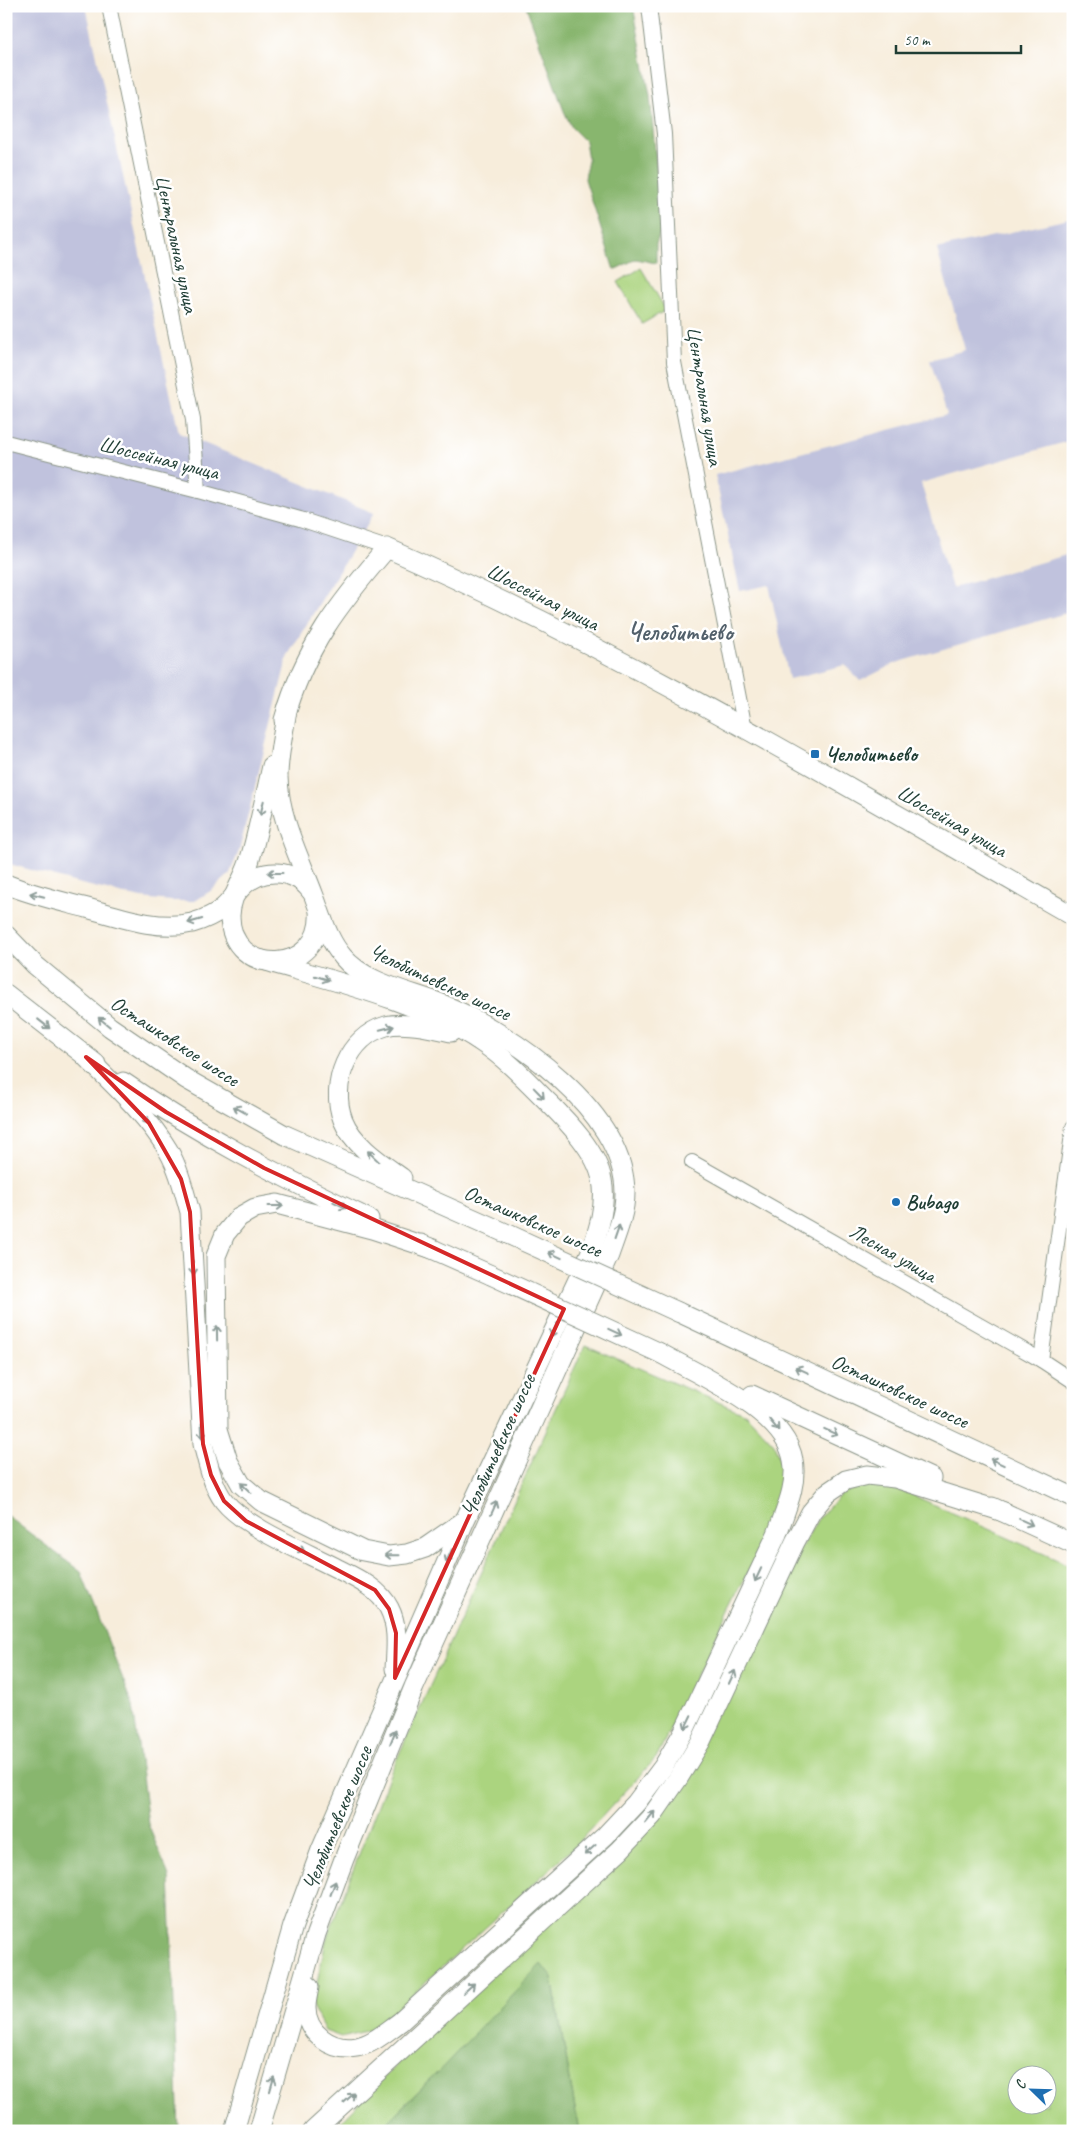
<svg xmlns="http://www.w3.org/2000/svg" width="1079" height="2137" font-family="Caveat,sans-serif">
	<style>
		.industrial { fill: #c0c2dd }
		.green { fill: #abd47f; stroke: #65885a; fill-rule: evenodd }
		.forest { fill: #88b66e; stroke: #547a51 }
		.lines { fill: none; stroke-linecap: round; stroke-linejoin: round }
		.street-casing { stroke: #8b9588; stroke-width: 16 }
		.secondary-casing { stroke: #8b9588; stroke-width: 21 }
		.street { stroke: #fff; stroke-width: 14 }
		.secondary { stroke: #fff; stroke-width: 19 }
		.secondary-bridge-casing { stroke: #8b9588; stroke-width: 21; stroke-linecap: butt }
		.secondary-bridge { stroke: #fff; stroke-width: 19 }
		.oneway { stroke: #8f9e9a }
		.marked { fill: none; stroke: #d62828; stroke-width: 4; stroke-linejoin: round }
		.poi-dot { fill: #1f6fb2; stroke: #fff; stroke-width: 2 }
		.labels { text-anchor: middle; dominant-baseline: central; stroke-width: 5; stroke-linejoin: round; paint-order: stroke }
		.street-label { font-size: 21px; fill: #1f3d34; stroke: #fff }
		.poi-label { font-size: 21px; font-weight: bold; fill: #1f3d34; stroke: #fff; text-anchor: start }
		.quarter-label { font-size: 24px; font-weight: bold; fill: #52606b; stroke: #fff }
	</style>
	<rect width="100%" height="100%" fill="#fff"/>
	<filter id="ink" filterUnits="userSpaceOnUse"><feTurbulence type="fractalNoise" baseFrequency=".02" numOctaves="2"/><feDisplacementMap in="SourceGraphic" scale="10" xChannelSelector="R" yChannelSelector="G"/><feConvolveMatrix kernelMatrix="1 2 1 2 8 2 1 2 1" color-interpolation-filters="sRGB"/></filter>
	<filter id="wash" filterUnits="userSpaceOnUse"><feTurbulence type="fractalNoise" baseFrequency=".0096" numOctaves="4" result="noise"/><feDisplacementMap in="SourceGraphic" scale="20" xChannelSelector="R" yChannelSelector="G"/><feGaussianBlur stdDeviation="1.12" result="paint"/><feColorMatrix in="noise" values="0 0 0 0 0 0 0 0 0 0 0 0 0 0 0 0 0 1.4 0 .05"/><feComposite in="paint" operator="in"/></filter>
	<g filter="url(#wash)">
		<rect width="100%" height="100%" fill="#f7eddb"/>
		<!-- industrial -->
		<g class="industrial">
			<path d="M6 6H86L179 433 374 513 288 655 239 851 229 875 212 890 195 901H171L141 898 77 883 6 863Z"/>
			<path d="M1073 218V440L921 483 952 588 1073 553V611L896 663 860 681 845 665 789 679 769 585 740 591 715 475 947 415 930 360 965 350 937 249Z"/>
		</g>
		<!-- green -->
		<g class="green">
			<path d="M641 268 666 310 642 324 618 282Z"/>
			<path d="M585 1345 746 1414 774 1444 784 1473 773 1521 656 1758 574 1847 374 2029 341 2037 325 2031 312 2006 326 1940 390 1774Z"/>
			<path d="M869 1484 908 1493 1073 1567V2131H579L552 1978 440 2070 378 2131H332L424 2036 651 1827 801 1547 818 1519 842 1493ZM1016 2074H1046V2104H1016Z"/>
		</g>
		<!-- forest -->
		<g class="forest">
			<path d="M526 6H633L650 96 662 227 656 244V263L636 259 614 270 585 179 588 159 585 141 572 128 564 111Z"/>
			<path d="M6 1515 81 1572 133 1705 148 1824 169 1876 179 2131H6Z"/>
			<path d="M541 1964 552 1978 579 2131H378L440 2070Z"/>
		</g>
	</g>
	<g filter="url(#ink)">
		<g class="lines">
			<!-- street casing -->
			<g class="street-casing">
				<g id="street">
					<path d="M109 6 193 420 198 491"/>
					<path d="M649 6 664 134 674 362 745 729"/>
					<path d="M6 442 198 491 300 519 387 548"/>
					<path d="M692 1162 1041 1360 1073 1381"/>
					<path d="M1041 1360 1073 1127"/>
				</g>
			</g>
			<!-- secondary casing -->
			<g class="secondary-casing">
				<g id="secondary">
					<path d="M284 720C305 647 338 605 387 548 625 652 848 787 1073 916"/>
					<path d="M272 766C265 797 259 828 250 859 245 878 230 896 230 916 230 979 324 976 319 911"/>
					<path d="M6 884C32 895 60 901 87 908 120 917 158 931 192 923 203 920 214 915 223 908 230 902 235 894 241 888 260 867 294 868 311 891"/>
					<path d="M6 935 35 965 110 1027 186 1079 283 1134 510 1235"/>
					<path d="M6 994 96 1064"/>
					<path d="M86 1057C115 1086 147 1115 168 1150 179 1169 184 1191 190 1212L203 1444C208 1463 212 1485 224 1501 245 1528 311 1554 342 1571 360 1580 380 1590 389 1608 399 1627 396 1649 395 1669"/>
					<path d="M123 1082C201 1136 284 1178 369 1219"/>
					<path d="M402 1178C381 1163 353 1145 343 1120 329 1084 348 1037 386 1026 403 1021 434 1028 451 1032"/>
					<path d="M421 1244 491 1275"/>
					<path d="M433 1249 372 1229 277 1204 255 1208 239 1217 225 1234 216 1256 218 1429 228 1461 241 1484 261 1501 363 1551 389 1556 407 1554 425 1548 464 1521"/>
					<path d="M678 1312 1073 1497"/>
					<path d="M752 1395 931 1478"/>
					<path d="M992 1507 1073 1544"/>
					<path d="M309 1987C308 1994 306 2000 306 2007 306 2033 331 2052 357 2047 373 2044 387 2031 400 2022L605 1836 636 1803 663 1767 684 1731 777 1534C785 1511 798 1484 793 1460 785 1411 700 1376 660 1353"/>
					<path d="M234 2131 293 1926 321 1850 465 1520 590 1254C598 1232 607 1204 602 1180 597 1152 568 1122 549 1103 527 1081 507 1059 481 1042 421 1001 329 980 259 959"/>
					<path d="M259 2131 316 1934 344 1859 414 1687 609 1255C616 1235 625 1214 625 1193 625 1111 512 1033 444 1005 413 992 365 984 343 957 328 940 322 917 314 896 300 858 279 819 278 777 278 754 284 732 287 709"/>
					<path d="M313 2131 620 1850 652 1816 679 1777 701 1741 795 1542 811 1512 827 1493 846 1480 867 1475 895 1478 1004 1512"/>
				</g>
			</g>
			<!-- street -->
			<use href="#street" class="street"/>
			<!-- secondary -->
			<use href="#secondary" class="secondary"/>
			<!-- secondary-bridge casing -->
			<g class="secondary-bridge-casing">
				<g id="secondary-bridge">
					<path d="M510 1235 678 1312"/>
					<path d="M491 1275 660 1353"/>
				</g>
			</g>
			<!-- secondary-bridge -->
			<use href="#secondary-bridge" class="secondary-bridge"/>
		</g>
		<!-- one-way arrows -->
		<defs><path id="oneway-shaft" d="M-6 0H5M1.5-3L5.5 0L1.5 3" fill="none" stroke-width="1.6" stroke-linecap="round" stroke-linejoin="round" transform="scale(1.25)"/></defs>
		<g class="oneway">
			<use href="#oneway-shaft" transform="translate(262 808) rotate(103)"/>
			<use href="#oneway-shaft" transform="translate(275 873) rotate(180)"/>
			<use href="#oneway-shaft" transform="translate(37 895) rotate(-166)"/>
			<use href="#oneway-shaft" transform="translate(195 921) rotate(164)"/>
			<use href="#oneway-shaft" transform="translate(322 978) rotate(17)"/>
			<use href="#oneway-shaft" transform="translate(104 1022) rotate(-141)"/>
			<use href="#oneway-shaft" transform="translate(44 1024) rotate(38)"/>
			<use href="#oneway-shaft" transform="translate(387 1028) rotate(-14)"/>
			<use href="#oneway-shaft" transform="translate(539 1093) rotate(46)"/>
			<use href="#oneway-shaft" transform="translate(240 1110) rotate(-151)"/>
			<use href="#oneway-shaft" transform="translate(144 1118) rotate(49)"/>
			<use href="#oneway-shaft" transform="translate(373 1156) rotate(-137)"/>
			<use href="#oneway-shaft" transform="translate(340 1205) rotate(26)"/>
			<use href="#oneway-shaft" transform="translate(276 1206)"/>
			<use href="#oneway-shaft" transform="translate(617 1232) rotate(-71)"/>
			<use href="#oneway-shaft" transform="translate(555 1255) rotate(-155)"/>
			<use href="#oneway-shaft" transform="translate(193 1268) rotate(87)"/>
			<use href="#oneway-shaft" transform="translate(554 1330) rotate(115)"/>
			<use href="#oneway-shaft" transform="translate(615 1332) rotate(25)"/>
			<use href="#oneway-shaft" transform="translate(217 1333) rotate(-91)"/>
			<use href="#oneway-shaft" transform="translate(802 1370) rotate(-155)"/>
			<use href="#oneway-shaft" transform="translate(774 1425) rotate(50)"/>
			<use href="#oneway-shaft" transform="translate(202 1431) rotate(87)"/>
			<use href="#oneway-shaft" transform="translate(831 1432) rotate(25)"/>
			<use href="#oneway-shaft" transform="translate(997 1462) rotate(-155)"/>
			<use href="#oneway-shaft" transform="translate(246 1488) rotate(-136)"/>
			<use href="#oneway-shaft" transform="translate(494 1508) rotate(-66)"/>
			<use href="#oneway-shaft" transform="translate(1026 1522) rotate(25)"/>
			<use href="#oneway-shaft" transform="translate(298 1548) rotate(27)"/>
			<use href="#oneway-shaft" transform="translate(392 1555) rotate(-179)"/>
			<use href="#oneway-shaft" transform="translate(449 1556) rotate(114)"/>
			<use href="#oneway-shaft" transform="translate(758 1575) rotate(115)"/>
			<use href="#oneway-shaft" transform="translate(732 1677) rotate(-65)"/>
			<use href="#oneway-shaft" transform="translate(688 1722) rotate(116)"/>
			<use href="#oneway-shaft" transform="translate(393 1737) rotate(-68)"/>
			<use href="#oneway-shaft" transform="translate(650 1817) rotate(-50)"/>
			<use href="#oneway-shaft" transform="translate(590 1850) rotate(138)"/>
			<use href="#oneway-shaft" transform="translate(333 1888) rotate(-70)"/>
			<use href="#oneway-shaft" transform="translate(469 1988) rotate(-42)"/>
			<use href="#oneway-shaft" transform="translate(272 2084) rotate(-74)"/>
			<use href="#oneway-shaft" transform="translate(349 2098) rotate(-42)"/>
		</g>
	</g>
	<!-- marked area -->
	<path class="marked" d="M86 1057 166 1112 264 1168 564 1309 395 1678 396 1633 389 1609 375 1590 246 1521 224 1501 211 1475 203 1444 190 1212 181 1179 149 1123Z"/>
	<!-- markers -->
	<g class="poi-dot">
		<rect x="810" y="749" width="10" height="10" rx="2.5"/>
		<circle cx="896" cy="1202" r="5"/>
	</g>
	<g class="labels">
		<!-- street labels -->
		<g class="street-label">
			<text transform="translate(177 244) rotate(78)">Центральная улица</text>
			<text transform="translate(705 396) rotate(81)">Центральная улица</text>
			<text transform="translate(159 458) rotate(14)">Шоссейная улица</text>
			<text transform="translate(543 597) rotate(27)">Шоссейная улица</text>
			<text transform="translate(952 821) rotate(30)">Шоссейная улица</text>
			<text transform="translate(440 982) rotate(25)">Челобитьевское шоссе</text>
			<text transform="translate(175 1041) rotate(33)">Осташковское шоссе</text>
			<text transform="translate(533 1221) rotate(24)">Осташковское шоссе</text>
			<text transform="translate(893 1253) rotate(30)">Лесная улица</text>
			<text transform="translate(900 1391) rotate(25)">Осташковское шоссе</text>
			<text transform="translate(498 1445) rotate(-66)">Челобитьевское шоссе</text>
			<text transform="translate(337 1818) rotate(-68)">Челобитьевское шоссе</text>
		</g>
		<!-- poi labels -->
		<g class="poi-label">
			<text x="825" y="754">Челобитьево</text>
			<text x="906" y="1202">Bubago</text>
		</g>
		<!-- quarter labels -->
		<g class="quarter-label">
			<text x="680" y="632">Челобитьево</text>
		</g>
	</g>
	<!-- margin -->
	<rect width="1079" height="2137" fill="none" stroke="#fff" stroke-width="25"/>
	<!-- north arrow -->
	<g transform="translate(1032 2090) rotate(293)"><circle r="24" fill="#ffffff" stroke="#a5b1ae"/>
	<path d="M0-4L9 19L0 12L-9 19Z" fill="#1f6fb2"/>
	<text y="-8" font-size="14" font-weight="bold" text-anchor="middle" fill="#1f3d34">С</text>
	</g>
	<!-- scale -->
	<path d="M896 45v8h125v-8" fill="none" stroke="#1f3d34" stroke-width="2.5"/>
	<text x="904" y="45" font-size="15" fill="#1f3d34" stroke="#ffffff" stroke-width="4" paint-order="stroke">50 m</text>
</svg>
